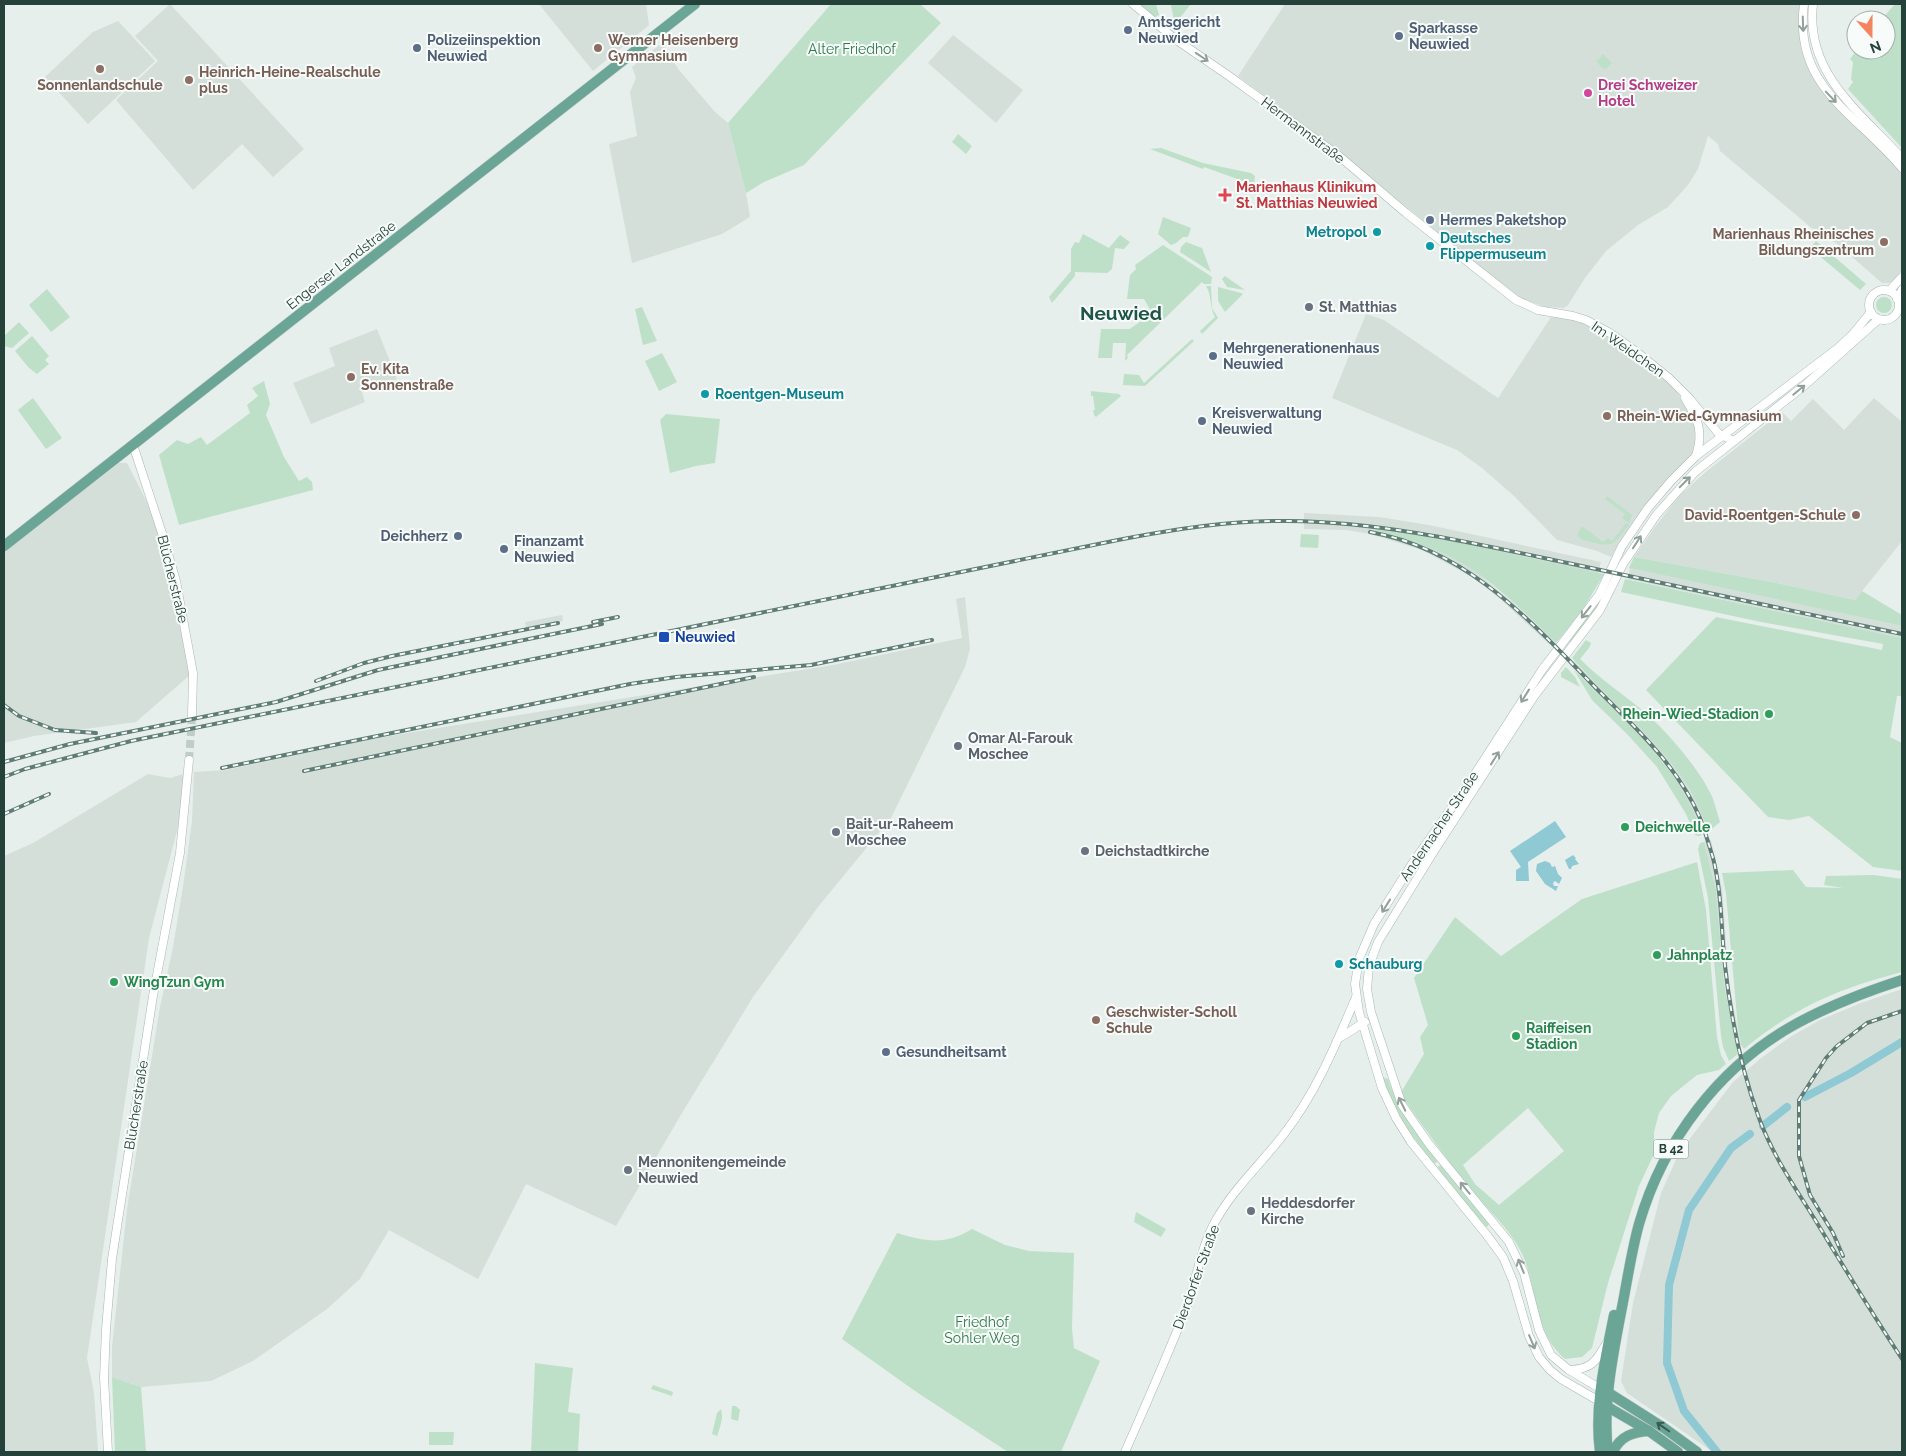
<svg xmlns="http://www.w3.org/2000/svg" width="1906" height="1456" font-family="Raleway,sans-serif">
	<style>
		.built { fill: #d4dfda }
		.green { fill: #bfe0c8; fill-rule: evenodd }
		.water { fill: #8ec9d4 }
		.lines { fill: none; stroke-linecap: round; stroke-linejoin: round }
		.canal { stroke: #8ec9d4; stroke-width: 8 }
		.minor-tunnel { stroke: #bfccc8; stroke-width: 8; stroke-dasharray: 8 4; stroke-linecap: butt }
		.minor-casing { stroke: #a8b8b2; stroke-width: 9 }
		.major-casing { stroke: #c2cac8; stroke-width: 11 }
		.minor { stroke: #fff; stroke-width: 8 }
		.major { stroke: #6aa596; stroke-width: 10 }
		.rail-casing { stroke: #5f7d75; stroke-width: 4 }
		.rail { stroke: #f7fbf9; stroke-width: 2; stroke-dasharray: 5.5; stroke-linecap: butt }
		.oneway { stroke: #92a09c }
		.oneway2 { stroke: #365b51 }
		.service-dot { fill: #5c6f8a; stroke: #f7fbf9; stroke-width: 2 }
		.education-dot { fill: #8d6e63; stroke: #f7fbf9; stroke-width: 2 }
		.hotel-dot { fill: #d1479c; stroke: #f7fbf9; stroke-width: 2 }
		.health-dot { fill: #e0444e; stroke: #f7fbf9; stroke-width: 2 }
		.culture-dot { fill: #0f9aa8; stroke: #f7fbf9; stroke-width: 2 }
		.worship-dot { fill: #6b7280; stroke: #f7fbf9; stroke-width: 2 }
		.transit-dot { fill: #1a4fb4; stroke: #f7fbf9; stroke-width: 2 }
		.leisure-dot { fill: #2e9e5b; stroke: #f7fbf9; stroke-width: 2 }
		.labels { text-anchor: middle; dominant-baseline: central; stroke-width: 4; stroke-linejoin: round; paint-order: stroke }
		.shield { fill: #f7fbf9; stroke: #637a73; stroke-width: 1 }
		.shield-label { font-size: 12px; font-weight: bold; fill: #24423a }
		.service-label { font-size: 14px; font-weight: bold; fill: #4e5e75; stroke: #f7fbf9; text-anchor: start }
		.education-label { font-size: 14px; font-weight: bold; fill: #785e54; stroke: #f7fbf9; text-anchor: start }
		.park-label { font-size: 14px; fill: #2d7a4b; stroke: #f7fbf9 }
		.hotel-label { font-size: 14px; font-weight: bold; fill: #b23c85; stroke: #f7fbf9; text-anchor: start }
		.street-label { font-size: 14px; fill: #24423a; stroke: #f7fbf9 }
		.health-label { font-size: 14px; font-weight: bold; fill: #be3a42; stroke: #f7fbf9; text-anchor: start }
		.culture-label { font-size: 14px; font-weight: bold; fill: #0d838f; stroke: #f7fbf9; text-anchor: start }
		.worship-label { font-size: 14px; font-weight: bold; fill: #5b616d; stroke: #f7fbf9; text-anchor: start }
		.transit-label { font-size: 14px; font-weight: bold; fill: #164399; stroke: #f7fbf9; text-anchor: start }
		.leisure-label { font-size: 14px; font-weight: bold; fill: #27864d; stroke: #f7fbf9; text-anchor: start }
		.district-label { font-size: 19px; font-weight: bold; fill: #1f5548; stroke: #f7fbf9 }
	</style>
	<rect width="100%" height="100%" fill="#e6efeb"/>
	<!-- built -->
	<g class="built">
		<path d="M170 4 304 149 273 177 242 144 193 190 116 100 158 61 135 36Z"/>
		<path d="M539 4H646L649 25 593 71Z"/>
		<path d="M1285 4H1801L1800 27 1808 66 1902 170V270L1895 280 1889 283H1882L1836 243 1820 235 1720 151 1718 144 1708 136 1698 169 1688 185 1668 207 1638 225 1606 251 1585 278 1568 305 1564 308 1546 307 1517 297 1349 160 1238 76Z"/>
		<path d="M118 21 155 61 88 124 45 77 93 32Z"/>
		<path d="M953 35 1023 90 996 123 928 63Z"/>
		<path d="M662 43 679 70 715 112 728 123 746 193 750 217 722 234 632 263 609 144 637 136 630 92 636 78 632 67Z"/>
		<path d="M1366 314 1384 320 1498 398 1551 317 1578 320 1621 345 1657 372 1676 391 1691 413 1699 435 1693 455 1655 493 1618 544 1611 557 1597 551 1557 540 1514 496 1482 468 1457 450 1332 398Z"/>
		<path d="M377 329 397 379 362 392 365 402 311 424 293 383 335 366 329 348Z"/>
		<path d="M1874 398 1902 422V541L1855 600 1777 583 1634 557 1655 527 1679 496 1707 471 1782 412 1791 421 1813 399 1844 430Z"/>
		<path d="M119 463H127L155 518 174 590 191 674 136 722 34 736 4 743V552Z"/>
		<path d="M1304 513 1379 517 1429 525 1601 562 1598 573 1432 538 1375 527 1372 528 1427 546 1459 561 1476 572 1518 607 1553 640 1549 644 1497 596 1471 576 1448 564 1422 550 1370 534 1346 530 1304 529Z"/>
		<path d="M1630 568 1902 626V638L1628 579Z"/>
		<path d="M965 597 970 649 965 667 891 818 818 907 753 997 682 1113 616 1226 526 1184 478 1279 389 1230 360 1279 327 1309 253 1361 211 1381 141 1387 112 1377V1347L127 1209 160 1007 173 947 183 887 192 821 194 772 226 770 345 744 413 732 833 665 962 638 956 599Z"/>
		<path d="M562 615 563 621 526 628 525 622Z"/>
		<path d="M1574 661 1660 747 1676 767 1699 806 1707 826 1700 828 1688 801 1663 762 1639 735 1570 665Z"/>
		<path d="M186 773 178 827 149 938 87 1358 94 1393 98 1452H4V856L33 843 148 774 170 778Z"/>
		<path d="M1711 840 1722 888 1729 983 1741 1045 1736 1046 1724 984 1716 890 1704 842Z"/>
		<path d="M1902 989V1452H1713L1627 1393 1621 1381 1633 1303 1661 1193 1679 1153 1733 1082 1760 1059 1790 1037 1820 1020 1861 1003Z"/>
	</g>
	<!-- green -->
	<g class="green">
		<path d="M831 4H920L941 23 804 165 764 182 746 193 728 123Z"/>
		<path d="M1137 4H1156L1159 15 1155 17Z"/>
		<path d="M1171 4H1191L1175 24 1171 6Z"/>
		<path d="M1895 4H1902V148L1848 89 1853 82 1851 79 1853 62 1850 59 1857 50H1886V20H1881Z"/>
		<path d="M1603 54 1612 63 1605 70 1596 62Z"/>
		<path d="M958 134 972 146 966 154 952 142Z"/>
		<path d="M1161 148 1203 163 1251 173 1255 176 1254 185 1204 167 1203 169 1150 149Z"/>
		<path d="M1163 217 1191 228 1188 237H1183L1176 243 1171 245 1158 234Z"/>
		<path d="M1083 234 1109 248 1120 235 1130 242 1124 249 1115 248 1112 269 1107 273 1075 272V276L1052 303 1049 297 1071 271V249L1075 242 1079 243Z"/>
		<path d="M1816 241 1866 284 1860 290 1810 248Z"/>
		<path d="M1186 242 1202 248 1211 272 1180 252 1181 247Z"/>
		<path d="M1163 245 1212 277 1211 284H1204L1202 282 1127 355 1128 358 1125 361 1126 343H1113L1112 358H1098L1101 329H1130L1152 313 1144 299H1127L1130 275 1136 269 1135 265Z"/>
		<path d="M1225 276 1245 290 1227 287 1222 279Z"/>
		<path d="M1206 286H1211L1212 308 1218 318 1202 334 1200 331 1215 317C1209 306 1212 295 1206 286Z"/>
		<path d="M1218 287 1241 293 1243 294 1225 312 1218 301Z"/>
		<path d="M47 289 70 317 51 332 29 305Z"/>
		<circle cx="1884" cy="305" r="8"/>
		<path d="M642 307 657 341 643 345 635 309Z"/>
		<path d="M19 322 29 333 12 348 4 346V336Z"/>
		<path d="M32 336 49 356 45 360 49 364 37 374 29 368 15 351Z"/>
		<path d="M1192 339 1194 341 1145 386 1123 385 1124 374 1139 375 1144 383Z"/>
		<path d="M662 353 677 382 659 391 645 361Z"/>
		<path d="M264 381 270 404 266 415 284 457 299 481 307 477 312 482 313 490 179 525 159 455 177 440 188 444 201 437 207 445 250 413 247 405 258 396 252 388Z"/>
		<path d="M1091 391 1119 394 1121 396 1096 417 1094 415 1093 410H1095L1093 396H1091Z"/>
		<path d="M33 398 62 438 46 449 18 410Z"/>
		<path d="M666 414 720 419 715 463 696 466 670 473 660 420Z"/>
		<path d="M1607 496 1632 515 1629 523 1622 518 1625 514 1605 499Z"/>
		<path d="M1626 523 1629 525C1611 549 1611 547 1582 540L1577 535 1582 526 1603 542 1608 538 1612 541Z"/>
		<path d="M1374 527 1471 545 1604 574 1582 611 1556 643C1525 613 1495 582 1458 561 1430 546 1401 537 1371 529Z"/>
		<path d="M1301 534 1319 535 1318 548 1300 547Z"/>
		<path d="M1634 557 1777 583 1855 600 1862 591 1902 615V626L1629 568Z"/>
		<path d="M1625 579 1902 638V696H1897L1890 737 1902 743V871L1873 867 1809 816 1789 820 1768 817 1646 690 1716 617 1882 650 1883 644 1761 622 1621 592Z"/>
		<path d="M1605 590 1596 611 1572 644 1567 640Z"/>
		<path d="M1586 640 1591 643 1589 648 1580 659C1601 680 1626 696 1648 715 1671 736 1698 768 1712 796 1715 804 1717 813 1720 822L1708 832C1693 780 1657 745 1620 708 1604 692 1588 675 1572 658Z"/>
		<path d="M1566 667 1575 677 1580 687 1561 677V673Z"/>
		<path d="M1574 670C1622 719 1682 766 1702 835L1698 836 1695 835 1686 814 1657 767 1627 734 1592 700Z"/>
		<path d="M1704 842 1716 890 1724 984 1738 1054 1729 1061 1723 1047 1721 1036 1708 898 1698 849 1700 843Z"/>
		<path d="M1697 862 1706 910 1717 1037 1721 1055 1726 1064 1719 1070 1697 1075 1671 1096 1659 1113 1654 1132V1154L1639 1186 1608 1283 1592 1348 1582 1357 1565 1359C1534 1332 1538 1294 1524 1258 1513 1232 1491 1213 1473 1192 1447 1161 1424 1127 1400 1094L1424 1054 1420 1037 1428 1025 1414 978 1455 917 1501 956 1582 899ZM1528 1108 1564 1151 1499 1205 1475 1184 1463 1165Z"/>
		<path d="M1793 870 1806 887 1843 888 1824 885 1826 876 1874 875 1902 879V972C1884 977 1865 982 1847 989 1810 1002 1774 1024 1744 1049L1741 1045 1738 1028 1726 894 1722 873Z"/>
		<path d="M1382 1077 1388 1079C1398 1111 1419 1134 1439 1160L1434 1164C1412 1137 1394 1110 1382 1077Z"/>
		<path d="M1442 1163 1490 1222 1487 1227 1485 1226 1437 1168Z"/>
		<path d="M1136 1212 1166 1229 1161 1237 1134 1222Z"/>
		<path d="M972 1229 1005 1245 1029 1251 1074 1253 1072 1328 1074 1348 1100 1361 1061 1452H1008L915 1391 842 1339 897 1233C926 1242 946 1245 972 1229Z"/>
		<path d="M535 1363 573 1368 568 1412 580 1414 578 1452H531Z"/>
		<path d="M112 1377 141 1387 146 1452H115Z"/>
		<path d="M653 1385 673 1392 672 1396 651 1389Z"/>
		<path d="M732 1406H736L740 1410 738 1421 731 1419Z"/>
		<path d="M721 1409C724 1419 720 1426 717 1436L712 1434 717 1413Z"/>
		<path d="M429 1432H454L453 1445H429Z"/>
	</g>
	<!-- water -->
	<g class="water">
		<path d="M1555 821 1566 837 1528 862 1529 881H1516V870L1521 867 1510 851Z"/>
		<path d="M1573 855 1576 858 1575 859 1579 864 1572 866 1571 869H1569L1565 860Z"/>
		<path d="M1545 861 1550 863 1552 867 1555 866 1558 874 1562 878 1559 884 1555 881 1553 883 1554 886H1558L1556 891 1545 884 1536 871 1537 864Z"/>
	</g>
	<g class="lines">
		<!-- canal -->
		<g class="canal">
			<path d="M1805 1097 1851 1073 1902 1042"/>
			<path d="M1763 1126 1787 1107"/>
			<path d="M1717 1452 1684 1411 1667 1363 1669 1285 1689 1210 1731 1148 1750 1134"/>
		</g>
		<!-- minor-tunnel -->
		<path class="minor-tunnel" d="M189 760 192 716"/>
		<!-- minor casing -->
		<g class="minor-casing">
			<g id="minor">
				<path d="M1133 4 1175 39 1229 76 1339 156 1406 213 1516 300 1538 310 1573 316 1586 320 1610 333 1638 353 1669 378 1690 399 1719 434 1734 441"/>
				<path d="M1804 4C1793 87 1856 113 1902 168"/>
				<path d="M1813 4C1805 74 1860 112 1902 158"/>
				<circle cx="1884" cy="305" r="15"/>
				<path d="M1889 291 1902 277"/>
				<path d="M1897 299 1902 290"/>
				<path d="M1685 398C1698 420 1704 431 1696 456"/>
				<path d="M133 445 162 533 176 581 193 673 192 716"/>
				<path d="M1341 1037 1365 1022"/>
				<path d="M1570 1370C1591 1369 1596 1362 1606 1344"/>
				<path d="M1601 1389 1569 1370 1551 1355 1539 1330 1524 1273 1509 1242 1429 1144 1402 1105 1371 1012 1367 989 1369 966 1378 942 1434 851 1535 695 1600 610 1623 564 1657 514 1695 472 1805 385 1879 319"/>
				<path d="M1599 1401 1561 1379 1550 1370 1539 1357 1529 1336 1513 1281 1503 1257 1486 1234 1411 1142 1396 1118 1382 1088 1359 1012 1355 984 1359 959 1374 924 1412 864 1471 780 1542 670 1599 595 1622 546 1648 508 1671 481 1696 456 1838 348 1852 335 1871 312"/>
				<path d="M108 1452 104 1378 106 1329 112 1259 153 996 180 853 189 760"/>
				<path d="M1125 1452C1146 1404 1168 1355 1187 1306 1197 1277 1201 1247 1216 1220 1235 1187 1261 1164 1284 1134 1316 1093 1336 1044 1356 997"/>
			</g>
		</g>
		<!-- major casing -->
		<g class="major-casing">
			<g id="major">
				<path d="M4 546 695 4"/>
				<path d="M1604 1390 1664 1428 1697 1452"/>
				<path d="M1601 1403 1649 1431 1678 1452"/>
				<path d="M1600 1452C1594 1407 1605 1360 1614 1315"/>
				<path d="M1608 1452C1602 1405 1614 1349 1623 1302 1628 1276 1632 1249 1639 1224 1663 1141 1719 1067 1794 1025 1828 1006 1865 992 1902 980"/>
				<path d="M1613 1452C1620 1436 1633 1432 1649 1431"/>
			</g>
		</g>
		<!-- minor -->
		<use href="#minor" class="minor"/>
		<!-- major -->
		<use href="#major" class="major"/>
		<!-- rail casing -->
		<g class="rail-casing">
			<g id="rail">
				<path d="M1370 532C1464 549 1526 616 1590 682 1631 724 1676 762 1700 818 1705 831 1709 845 1713 858 1722 893 1721 930 1725 966 1731 1018 1741 1069 1759 1118 1772 1154 1794 1186 1814 1218 1843 1266 1872 1313 1902 1359"/>
				<path d="M593 622 618 617"/>
				<path d="M316 681 364 663 392 656 558 623"/>
				<path d="M4 705 19 716 55 730 96 733"/>
				<path d="M4 762 70 744 276 702 378 670 602 624"/>
				<path d="M222 768 630 684 676 677 811 665 932 640"/>
				<path d="M304 771 754 677"/>
				<path d="M4 777 25 769 131 741 1118 540C1175 529 1232 520 1289 521 1380 522 1469 542 1558 561 1673 585 1787 610 1902 634"/>
				<path d="M4 814 49 794"/>
				<path d="M1843 1256 1833 1233 1810 1195 1799 1156V1100L1826 1058 1837 1046 1867 1023 1902 1011"/>
			</g>
		</g>
		<!-- rail -->
		<use href="#rail" class="rail"/>
	</g>
	<!-- one-way arrows -->
	<defs><path id="oneway-shaft" d="M-6 0H5M1.5-3L5.5 0L1.5 3" fill="none" stroke-width="1.6" stroke-linecap="round" stroke-linejoin="round" transform="scale(1.25)"/></defs>
	<g class="oneway">
		<use href="#oneway-shaft" transform="translate(1803 24) rotate(88)"/>
		<use href="#oneway-shaft" transform="translate(1202 57) rotate(34)"/>
		<use href="#oneway-shaft" transform="translate(1831 97) rotate(46)"/>
		<use href="#oneway-shaft" transform="translate(1799 390) rotate(-39)"/>
		<use href="#oneway-shaft" transform="translate(1685 482) rotate(-45)"/>
		<use href="#oneway-shaft" transform="translate(1637 542) rotate(-57)"/>
		<use href="#oneway-shaft" transform="translate(1586 612) rotate(128)"/>
		<use href="#oneway-shaft" transform="translate(1525 696) rotate(122)"/>
		<use href="#oneway-shaft" transform="translate(1495 758) rotate(-58)"/>
		<use href="#oneway-shaft" transform="translate(1386 906) rotate(122)"/>
		<use href="#oneway-shaft" transform="translate(1402 1104) rotate(-117)"/>
		<use href="#oneway-shaft" transform="translate(1465 1188) rotate(-129)"/>
		<use href="#oneway-shaft" transform="translate(1521 1266) rotate(-112)"/>
		<use href="#oneway-shaft" transform="translate(1532 1342) rotate(67)"/>
	</g>
	<use class="oneway2" href="#oneway-shaft" transform="translate(1663 1427) rotate(-145)"/>
	<!-- markers -->
	<g class="service-dot">
		<circle cx="1128" cy="30" r="5"/>
		<circle cx="1399" cy="36" r="5"/>
		<circle cx="417" cy="48" r="5"/>
		<circle cx="1430" cy="220" r="5"/>
		<circle cx="1213" cy="356" r="5"/>
		<circle cx="1202" cy="421" r="5"/>
		<circle cx="458" cy="536" r="5"/>
		<circle cx="504" cy="549" r="5"/>
		<circle cx="886" cy="1052" r="5"/>
	</g>
	<g class="education-dot">
		<circle cx="598" cy="48" r="5"/>
		<circle cx="100" cy="69" r="5"/>
		<circle cx="189" cy="80" r="5"/>
		<circle cx="1884" cy="242" r="5"/>
		<circle cx="351" cy="377" r="5"/>
		<circle cx="1607" cy="416" r="5"/>
		<circle cx="1856" cy="515" r="5"/>
		<circle cx="1096" cy="1020" r="5"/>
	</g>
	<circle class="hotel-dot" cx="1588" cy="93" r="5"/>
	<path class="health-dot" d="M1222.5 187.5h5v5h5v5h-5v5h-5v-5h-5v-5h5z"/>
	<g class="culture-dot">
		<circle cx="1377" cy="232" r="5"/>
		<circle cx="1430" cy="246" r="5"/>
		<circle cx="705" cy="394" r="5"/>
		<circle cx="1339" cy="964" r="5"/>
	</g>
	<g class="worship-dot">
		<circle cx="1309" cy="307" r="5"/>
		<circle cx="958" cy="746" r="5"/>
		<circle cx="836" cy="832" r="5"/>
		<circle cx="1085" cy="851" r="5"/>
		<circle cx="628" cy="1170" r="5"/>
		<circle cx="1251" cy="1211" r="5"/>
	</g>
	<rect class="transit-dot" x="658" y="631" width="12" height="12" rx="2.5"/>
	<g class="leisure-dot">
		<circle cx="1769" cy="714" r="5"/>
		<circle cx="1625" cy="827" r="5"/>
		<circle cx="1657" cy="955" r="5"/>
		<circle cx="114" cy="982" r="5"/>
		<circle cx="1516" cy="1036" r="5"/>
	</g>
	<g class="labels">
		<!-- shield labels -->
		<rect class="shield" x="1653.5" y="1139.5" width="35" height="19" rx="4"/>
		<g class="shield-label">
			<text x="1671" y="1149">B 42</text>
		</g>
		<!-- service labels -->
		<g class="service-label">
			<text x="1138" y="22">Amtsgericht<tspan x="1138" dy="16">Neuwied</tspan></text>
			<text x="1409" y="28">Sparkasse<tspan x="1409" dy="16">Neuwied</tspan></text>
			<text x="427" y="40">Polizeiinspektion<tspan x="427" dy="16">Neuwied</tspan></text>
			<text x="1440" y="220">Hermes Paketshop</text>
			<text x="1223" y="348">Mehrgenerationenhaus<tspan x="1223" dy="16">Neuwied</tspan></text>
			<text x="1212" y="413">Kreisverwaltung<tspan x="1212" dy="16">Neuwied</tspan></text>
			<text x="448" y="536" text-anchor="end">Deichherz</text>
			<text x="514" y="541">Finanzamt<tspan x="514" dy="16">Neuwied</tspan></text>
			<text x="896" y="1052">Gesundheitsamt</text>
		</g>
		<!-- education labels -->
		<g class="education-label">
			<text x="608" y="40">Werner Heisenberg<tspan x="608" dy="16">Gymnasium</tspan></text>
			<text x="199" y="72">Heinrich-Heine-Realschule<tspan x="199" dy="16">plus</tspan></text>
			<text x="100" y="85" text-anchor="middle">Sonnenlandschule</text>
			<text x="1874" y="234" text-anchor="end">Marienhaus Rheinisches<tspan x="1874" dy="16">Bildungszentrum</tspan></text>
			<text x="361" y="369">Ev. Kita<tspan x="361" dy="16">Sonnenstraße</tspan></text>
			<text x="1617" y="416">Rhein-Wied-Gymnasium</text>
			<text x="1846" y="515" text-anchor="end">David-Roentgen-Schule</text>
			<text x="1106" y="1012">Geschwister-Scholl<tspan x="1106" dy="16">Schule</tspan></text>
		</g>
		<!-- park labels -->
		<g class="park-label">
			<text x="852" y="49">Alter Friedhof</text>
			<text x="982" y="1322">Friedhof<tspan x="982" dy="16">Sohler Weg</tspan></text>
		</g>
		<!-- hotel labels -->
		<g class="hotel-label">
			<text x="1598" y="85">Drei Schweizer<tspan x="1598" dy="16">Hotel</tspan></text>
		</g>
		<!-- street labels -->
		<g class="street-label">
			<text transform="translate(1303 130) rotate(37)">Hermannstraße</text>
			<text transform="translate(341 265) rotate(-38)">Engerser Landstraße</text>
			<text transform="translate(1628 349) rotate(35)">Im Weidchen</text>
			<text transform="translate(173 579) rotate(76)">Blücherstraße</text>
			<text transform="translate(1439 826) rotate(-56)">Andernacher Straße</text>
			<text transform="translate(136 1105) rotate(-81)">Blücherstraße</text>
			<text transform="translate(1196 1277) rotate(-70)">Dierdorfer Straße</text>
		</g>
		<!-- health labels -->
		<g class="health-label">
			<text x="1236" y="187">Marienhaus Klinikum<tspan x="1236" dy="16">St. Matthias Neuwied</tspan></text>
		</g>
		<!-- culture labels -->
		<g class="culture-label">
			<text x="1367" y="232" text-anchor="end">Metropol</text>
			<text x="1440" y="238">Deutsches<tspan x="1440" dy="16">Flippermuseum</tspan></text>
			<text x="715" y="394">Roentgen-Museum</text>
			<text x="1349" y="964">Schauburg</text>
		</g>
		<!-- worship labels -->
		<g class="worship-label">
			<text x="1319" y="307">St. Matthias</text>
			<text x="968" y="738">Omar Al-Farouk<tspan x="968" dy="16">Moschee</tspan></text>
			<text x="846" y="824">Bait-ur-Raheem<tspan x="846" dy="16">Moschee</tspan></text>
			<text x="1095" y="851">Deichstadtkirche</text>
			<text x="638" y="1162">Mennonitengemeinde<tspan x="638" dy="16">Neuwied</tspan></text>
			<text x="1261" y="1203">Heddesdorfer<tspan x="1261" dy="16">Kirche</tspan></text>
		</g>
		<!-- transit labels -->
		<g class="transit-label">
			<text x="675" y="637">Neuwied</text>
		</g>
		<!-- leisure labels -->
		<g class="leisure-label">
			<text x="1759" y="714" text-anchor="end">Rhein-Wied-Stadion</text>
			<text x="1635" y="827">Deichwelle</text>
			<text x="1667" y="955">Jahnplatz</text>
			<text x="124" y="982">WingTzun Gym</text>
			<text x="1526" y="1028">Raiffeisen<tspan x="1526" dy="16">Stadion</tspan></text>
		</g>
		<!-- district labels -->
		<g class="district-label">
			<text x="1121" y="313">Neuwied</text>
		</g>
	</g>
	<!-- border -->
	<rect width="1906" height="1456" fill="none" stroke="#24423a" stroke-width="10"/>
	<!-- north arrow -->
	<g transform="translate(1871 35) rotate(159)"><circle r="24" fill="#f7fbf9" stroke="#a3b1ad"/>
	<path d="M0-4L9 19L0 12L-9 19Z" fill="#f4845f"/>
	<text y="-8" font-size="14" font-weight="bold" text-anchor="middle" fill="#24423a">N</text>
	</g>
</svg>
